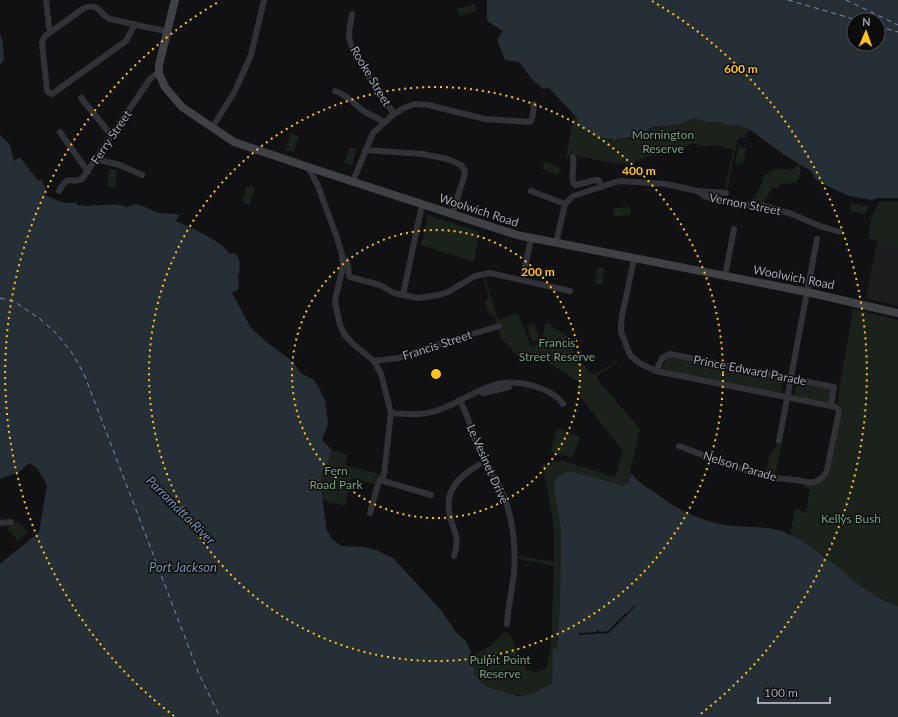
<svg xmlns="http://www.w3.org/2000/svg" width="898" height="717" font-family="Lato,sans-serif">
	<style>
		.built { fill: #1d1c1f }
		.green { fill: #1b221c }
		.water { fill: #262e36; fill-rule: evenodd }
		.pier { fill: #111012 }
		.lines { fill: none; stroke-linecap: round; stroke-linejoin: round }
		.ferry { stroke: #7591b2; stroke-width: 1; stroke-dasharray: 5 4; stroke-linecap: butt }
		.street { stroke: #313237; stroke-width: 6 }
		.secondary { stroke: #3f4147; stroke-width: 8 }
		.ring { fill: none; stroke: #fdc31d; stroke-width: 2; stroke-dasharray: 2 4 }
		.labels { text-anchor: middle; dominant-baseline: central; stroke-width: 3; stroke-linejoin: round; paint-order: stroke }
		.street-label { font-size: 12px; fill: #a1a5b4; stroke: #0c0c0d }
		.park-label { font-size: 12px; fill: #76a17c; stroke: #0c0c0d }
		.water-label { font-size: 13px; font-style: italic; fill: #7591b2; stroke: #0c0c0d }
		.centre { fill: #fdc31d; stroke: #0c0c0d; stroke-width: 2 }
		.ring-label { font-size: 12px; text-anchor: middle; font-weight: bold; fill: #fdc31d; stroke: #0c0c0d; stroke-width: 3; stroke-linejoin: round; paint-order: stroke }
	</style>
	<rect width="100%" height="100%" fill="#111012"/>
	<!-- built -->
	<path class="built" d="M881 221H898V306L866 298Z"/>
	<!-- green -->
	<g class="green">
		<path d="M474 4 476 11 460 16 457 9Z"/>
		<path d="M574 116 586 131 593 135 611 140 628 139 652 128 679 125 694 118 707 122H720L728 125H737L750 130 747 133 746 138H738L727 190H725L733 150 716 145 704 146 693 143 676 152 650 156 629 164 613 163 577 156 576 154 570 153 568 157H566Z"/>
		<path d="M291 133 299 136 294 152 286 150Z"/>
		<path d="M739 146 746 148 743 164 735 163Z"/>
		<path d="M350 147 357 149 352 165 344 163Z"/>
		<path d="M545 161 561 168 558 175 542 169Z"/>
		<path d="M798 163 801 165 800 176 796 183 780 184 776 188 773 187 763 204 760 202 756 205 746 203 754 198 764 180 762 179C770 168 780 166 792 171Z"/>
		<path d="M109 169 117 170 115 187 107 186Z"/>
		<path d="M247 186 255 188 249 205 242 202Z"/>
		<path d="M879 201H898V247L868 238 871 219Z"/>
		<path d="M851 203 868 206 866 214 850 211Z"/>
		<path d="M630 207 631 215 614 216 613 208Z"/>
		<path d="M428 215 479 232 474 262 421 245Z"/>
		<path d="M598 267 605 268 602 285 594 283Z"/>
		<path d="M485 278 498 320 518 313 531 346 541 343 546 322 576 341 573 353 592 374 597 373 618 360 619 361 599 374 597 379 640 429 631 468 629 484 627 483 624 486 571 471 563 473 558 477 554 491 559 513 561 531 563 532 561 539 560 602 557 649H554L552 681 551 684C545 687 540 691 534 693 520 697 495 693 483 685 474 679 473 665 472 656L492 645 504 632 509 633 527 670 537 672 546 669 551 646 554 566 519 559V556L554 562V532L552 513 542 464H545V466L552 465 551 462 564 461 615 477 623 451 577 393 579 382 547 362 519 357 501 338 494 315H489L485 302 489 296 483 279Z"/>
		<path d="M853 309 898 320V606L894 605 874 596 857 585 824 556 790 535 795 508 806 513 810 490 804 486 806 485C816 483 825 483 830 472L841 408 837 402Z"/>
		<path d="M534 323 540 339 532 342 527 326Z"/>
		<path d="M668 356 784 379 781 393 661 370Z"/>
		<path d="M797 381 832 388 829 402 794 396Z"/>
		<path d="M558 429 580 436 573 458 552 452 551 450 557 430Z"/>
		<path d="M781 444V447L775 476 764 473 766 471 770 454 772 452 777 445Z"/>
		<path d="M332 450 348 455 345 465 379 474 375 484 352 478 345 506 322 500V472L328 463Z"/>
		<path d="M17 522 29 532 18 541 6 528Z"/>
	</g>
	<!-- water -->
	<g class="water">
		<path d="M487 0H898V198H878L872 200 849 196 817 181 811 171 786 156 750 130 737 125H728L720 122H707L694 118 679 125 654 127 632 137 615 140 597 137 578 126 577 118 549 88 543 89 530 77 519 62 505 60 497 39 503 31 487 21ZM854 20H878V44H854Z"/>
		<path d="M0 33 3 43 4 60 0 65Z"/>
		<path d="M0 135 10 145 14 161 20 157 38 181 41 179 46 189 45 195C53 199 68 206 76 202L77 205C93 208 111 201 127 207 140 199 147 211 160 213 167 214 173 213 179 215L176 221C193 229 219 239 230 254L234 253 237 255 240 262 239 266 240 272 238 275 239 289 232 293 251 328 268 343 292 361 301 373 314 380 320 390 322 396 325 399 328 424 322 440 332 450 328 463 322 472 321 485 323 504 327 531 332 539 341 546 364 547 376 550 393 558 441 610 456 632 466 641 471 652 475 674 483 685 490 688 518 696 534 693 551 684 552 681 553 649H557L560 602 561 532H563L561 531C560 525 560 518 558 512 555 495 547 476 571 471L624 486 627 483 629 484 631 473C637 481 645 486 654 492 678 510 703 523 733 526 754 528 771 525 790 535 801 540 813 548 823 556 844 570 858 588 881 599 887 602 892 605 898 606V717H0V564L39 532 47 485 37 468 29 463 19 472 0 479Z"/>
	</g>
	<!-- pier -->
	<path class="pier" d="M634 606 635 607 609 633 579 635V631L581 633 596 632 597 630H598L599 632 608 631 616 623 615 622 616 621 617 622 624 615V613L626 614Z"/>
	<g class="lines">
		<!-- ferry -->
		<g class="ferry">
			<path d="M788 0 857 20"/>
			<path d="M846 0 898 25"/>
			<path d="M878 26 898 32"/>
			<path d="M0 298 15 302 40 319 57 334 72 353 84 374 199 674 220 717"/>
		</g>
		<!-- street -->
		<g class="street">
			<path d="M46 0 49 27 51 31"/>
			<path d="M352 14C351 21 349 29 349 36 351 56 382 96 394 114"/>
			<path d="M135 24 126 41 52 94 49 93 47 90 42 43 45 36 84 8C99 2 99 14 110 19 129 23 148 28 167 31"/>
			<path d="M335 91C349 96 353 103 365 112 371 116 378 117 384 123"/>
			<path d="M81 98 112 136"/>
			<path d="M212 128 235 91 251 55 264 0"/>
			<path d="M60 132 88 172"/>
			<path d="M365 150 423 154 447 159 461 165 465 171 464 177 452 215"/>
			<path d="M573 157C575 166 570 178 574 184L576 185 595 180H598L602 186"/>
			<path d="M96 159 120 165 142 175"/>
			<path d="M308 167 318 186 337 238 342 255 343 266 336 296 335 303 340 325 344 334 353 344 374 361 381 374 391 413 384 474 378 484 370 513"/>
			<path d="M353 181 373 133 394 114 404 108 415 104 428 105 485 119 530 122C534 118 533 110 534 104"/>
			<path d="M59 191C70 172 68 185 82 179L150 79 155 75 159 74"/>
			<path d="M531 191 565 204"/>
			<path d="M697 191 726 193"/>
			<path d="M556 243 565 204 573 196 619 181 666 184 697 191 706 197 754 206H764L789 213 820 226 840 232"/>
			<path d="M342 259 346 260 348 265 349 276 350 277 380 285 394 293 418 298 439 295 448 292 475 276 490 273 570 291"/>
			<path d="M634 259 622 316 621 326V332L630 355 639 363 656 371 836 407 839 411 827 470C825 476 820 480 814 482 807 483 802 481 796 480 789 479 782 479 775 478 742 471 710 458 679 446"/>
			<path d="M725 276 734 229"/>
			<path d="M522 280 531 239"/>
			<path d="M403 295 422 205"/>
			<path d="M374 361 399 358 417 351 499 326"/>
			<path d="M656 371 662 358 670 354 834 387 831 406"/>
			<path d="M483 393 509 387"/>
			<path d="M459 400C470 415 471 435 480 451 487 467 498 481 504 497 513 519 516 549 514 573 512 590 508 607 507 624"/>
			<path d="M391 413C407 414 421 416 436 411 475 398 491 372 537 387 547 391 557 395 563 404"/>
			<path d="M779 441 817 239"/>
			<path d="M380 480 431 495"/>
			<path d="M0 523 11 522"/>
			<path d="M454 556C461 534 452 531 449 511 445 485 466 472 485 461"/>
		</g>
		<!-- secondary -->
		<path class="secondary" d="M175 0 159 65V74L165 87 182 107 234 142 308 167 517 235 807 292 898 313"/>
	</g>
	<!-- distance rings -->
	<g class="ring">
		<circle cx="436" cy="374" r="144"/>
		<circle cx="436" cy="374" r="287"/>
		<path d="M174 716A431 431 0 0 1 220 1M652 1A431 431 0 0 1 698 716"/>
	</g>
	<g class="labels">
		<!-- street labels -->
		<g class="street-label">
			<text transform="translate(371 76) rotate(59)">Rooke Street</text>
			<text transform="translate(111 137) rotate(-56)">Ferry Street</text>
			<text transform="translate(745 204) rotate(11)">Vernon Street</text>
			<text transform="translate(479 210) rotate(18)">Woolwich Road</text>
			<text transform="translate(794 277) rotate(11)">Woolwich Road</text>
			<text transform="translate(437 345) rotate(-18)">Francis Street</text>
			<text transform="translate(750 370) rotate(11)">Prince Edward Parade</text>
			<text transform="translate(488 464) rotate(66)">Le Vesinet Drive</text>
			<text transform="translate(740 466) rotate(17)">Nelson Parade</text>
		</g>
		<!-- park labels -->
		<g class="park-label">
			<text x="663" y="134">Mornington<tspan x="663" dy="14">Reserve</tspan></text>
			<text x="557" y="342">Francis<tspan x="557" dy="14">Street Reserve</tspan></text>
			<text x="336" y="470">Fern<tspan x="336" dy="14">Road Park</tspan></text>
			<text x="851" y="518">Kellys Bush</text>
			<text x="500" y="659">Pulpit Point<tspan x="500" dy="14">Reserve</tspan></text>
		</g>
		<!-- water labels -->
		<g class="water-label">
			<text transform="translate(181 510) rotate(45)">Parramatta River</text>
			<text x="183" y="567">Port Jackson</text>
		</g>
	</g>
	<circle cx="436" cy="374" r="6" class="centre"/>
	<g class="ring-label">
		<text x="741" y="73">600 m</text>
		<text x="639" y="175">400 m</text>
		<text x="538" y="276">200 m</text>
	</g>
	<!-- north arrow -->
	<g transform="translate(866 32) rotate(2)"><circle r="19" fill="#0c0c0d" stroke="#484950"/>
	<path d="M0-3L7 15L0 10L-7 15Z" fill="#fdc31d"/>
	<text y="-6" font-size="11" font-weight="bold" text-anchor="middle" fill="#a1a5b4">N</text>
	</g>
	<!-- scale -->
	<path d="M758 697v6h72v-6" fill="none" stroke="#a1a5b4" stroke-width="2"/>
	<text x="764" y="697" font-size="12" fill="#a1a5b4" stroke="#0c0c0d" stroke-width="3" paint-order="stroke">100 m</text>
</svg>
